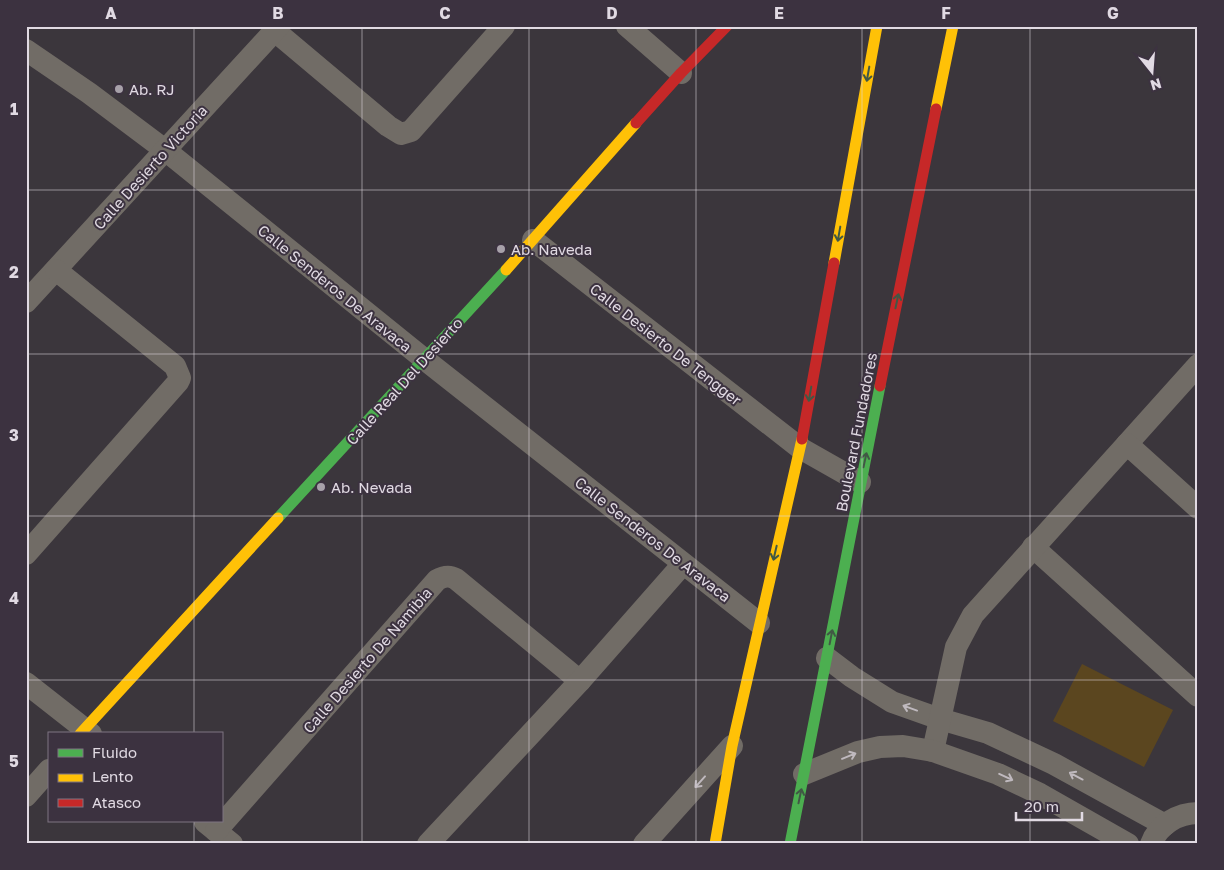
<svg xmlns="http://www.w3.org/2000/svg" width="1224" height="870" font-family="'Golos Text',sans-serif">
	<style>
		.green { fill: #5b461f }
		.lines { fill: none; stroke-linecap: round; stroke-linejoin: round }
		.street { stroke: #716c66; stroke-width: 22 }
		.fast { stroke: #4caf50; stroke-width: 11 }
		.slow { stroke: #ffc107; stroke-width: 11 }
		.jam { stroke: #c62828; stroke-width: 11 }
		.oneway { stroke: #415845 }
		.oneway2 { stroke: #bfb9be }
		.grid { fill: none; stroke: #e1dae3; stroke-width: 1; stroke-opacity: 0.55 }
		.poi-dot { fill: #a7a1a9; stroke: #3c3240; stroke-width: 2 }
		.labels { text-anchor: middle; dominant-baseline: central; stroke-width: 4; stroke-linejoin: round; paint-order: stroke }
		.poi-label { font-size: 15px; fill: #e1dae3; stroke: #3c3240; text-anchor: start }
		.street-label { font-size: 15px; fill: #e1dae3; stroke: #3c3240 }
		.neatline { fill: none; stroke: #e1dae3; stroke-width: 2 }
		.grid-label { font-size: 16px; text-anchor: middle; font-weight: bold; fill: #e1dae3 }
	</style>
	<rect width="100%" height="100%" fill="#3b363c"/>
	<!-- green -->
	<path class="green" d="M1082 664 1173 710 1144 767 1053 721Z"/>
	<g class="lines">
		<!-- street -->
		<g class="street">
			<path d="M627 26 681 73"/>
			<path d="M275 31 388 126 401 134 411 131 504 26"/>
			<path d="M26 50 89 93 165 150 424 359 759 623"/>
			<path d="M533 240 800 448 860 482"/>
			<path d="M26 302 279 26"/>
			<path d="M1127 444 1198 365"/>
			<path d="M1033 547 1198 696"/>
			<path d="M26 554 178 382 180 378 175 366 56 270"/>
			<path d="M827 658 852 677 892 702 940 719 988 733 1054 764 1165 825"/>
			<path d="M26 683 91 734"/>
			<path d="M933 751 956 647 973 615 1127 444 1198 508"/>
			<path d="M804 774 858 752 880 747 903 746 933 751 998 774 1040 794 1128 844"/>
			<path d="M26 796 49 770"/>
			<path d="M205 822 232 844"/>
			<path d="M216 831 437 580C444 576 449 575 456 579L580 681"/>
			<path d="M428 844 580 681 683 564"/>
			<path d="M644 844 732 746"/>
			<path d="M1151 844C1158 825 1178 813 1198 813"/>
		</g>
		<!-- fast -->
		<g class="fast">
			<path d="M278 518 506 270"/>
			<path d="M790 844 880 386"/>
		</g>
		<!-- slow -->
		<g class="slow">
			<path d="M936 109 953 26"/>
			<path d="M834 263 877 26"/>
			<path d="M506 270 636 123"/>
			<path d="M80 734 278 518"/>
			<path d="M715 844 732 746 802 439"/>
		</g>
		<!-- jam -->
		<g class="jam">
			<path d="M636 123 681 73 727 26"/>
			<path d="M880 386 936 109"/>
			<path d="M802 439 834 263"/>
		</g>
	</g>
	<!-- one-way arrows -->
	<defs><path id="oneway-shaft" d="M-6 0H5M1.5-3L5.5 0L1.5 3" fill="none" stroke-width="1.6" stroke-linecap="round" stroke-linejoin="round" transform="scale(1.25)"/></defs>
	<g class="oneway">
		<use href="#oneway-shaft" transform="translate(868 74) rotate(100)"/>
		<use href="#oneway-shaft" transform="translate(839 234) rotate(100)"/>
		<use href="#oneway-shaft" transform="translate(897 301) rotate(-78)"/>
		<use href="#oneway-shaft" transform="translate(810 394) rotate(100)"/>
		<use href="#oneway-shaft" transform="translate(865 460) rotate(-78)"/>
		<use href="#oneway-shaft" transform="translate(775 553) rotate(103)"/>
		<use href="#oneway-shaft" transform="translate(831 637) rotate(-79)"/>
		<use href="#oneway-shaft" transform="translate(800 796) rotate(-78)"/>
	</g>
	<g class="oneway2">
		<use href="#oneway-shaft" transform="translate(910 708) rotate(-160)"/>
		<use href="#oneway-shaft" transform="translate(849 756) rotate(-22)"/>
		<use href="#oneway-shaft" transform="translate(1076 776) rotate(-152)"/>
		<use href="#oneway-shaft" transform="translate(1006 777) rotate(25)"/>
		<use href="#oneway-shaft" transform="translate(700 782) rotate(132)"/>
	</g>
	<!-- grid -->
	<path class="grid" d="M194 26V734M362 26V844M529 26V844M696 26V844M862 26V844M1030 26V844M26 190H1198M26 354H1198M26 516H1198M26 680H1198M194 821V844"/>
	<!-- markers -->
	<g class="poi-dot">
		<circle cx="119" cy="89" r="5"/>
		<circle cx="501" cy="249" r="5"/>
		<circle cx="321" cy="487" r="5"/>
	</g>
	<g class="labels">
		<!-- poi labels -->
		<g class="poi-label">
			<text x="129" y="89">Ab. RJ</text>
			<text x="511" y="249">Ab. Naveda</text>
			<text x="331" y="487">Ab. Nevada</text>
		</g>
		<!-- street labels -->
		<g class="street-label">
			<text transform="translate(150 167) rotate(-48)">Calle Desierto Victoria</text>
			<text transform="translate(335 288) rotate(39)">Calle Senderos De Aravaca</text>
			<text transform="translate(666 344) rotate(38)">Calle Desierto De Tengger</text>
			<text transform="translate(404 381) rotate(-48)">Calle Real Del Desierto</text>
			<text transform="translate(856 432) rotate(-79)">Boulevard Fundadores</text>
			<text transform="translate(653 539) rotate(38)">Calle Senderos De Aravaca</text>
			<text transform="translate(367 660) rotate(-49)">Calle Desierto De Namibia</text>
		</g>
	</g>
	<!-- border -->
	<rect width="1224" height="870" fill="none" stroke="#3c3240" stroke-width="55"/>
	<!-- legend -->
	<rect x="48" y="732" width="175" height="90" fill="#3c3240" stroke="#7e7581"/>
	<rect x="58" y="749" width="25" height="8" fill="#4caf50" stroke="#7e7581"/>
	<text x="92" y="758" font-size="15" fill="#e1dae3">Fluido</text>
	<rect x="58" y="774" width="25" height="8" fill="#ffc107" stroke="#7e7581"/>
	<text x="92" y="782" font-size="15" fill="#e1dae3">Lento</text>
	<rect x="58" y="799" width="25" height="8" fill="#c62828" stroke="#7e7581"/>
	<text x="92" y="808" font-size="15" fill="#e1dae3">Atasco</text>
	<!-- north arrow -->
	<g transform="translate(1152 72) rotate(163)" stroke="#3c3240" stroke-width="4" paint-order="stroke">
	<path d="M0-4L9 19L0 12L-9 19Z" fill="#e1dae3"/>
	<text y="-8" font-size="14" font-weight="bold" text-anchor="middle" fill="#e1dae3">N</text>
	</g>
	<!-- scale -->
	<path d="M1016 812v8h66v-8" fill="none" stroke="#e1dae3" stroke-width="2.5"/>
	<text x="1024" y="812" font-size="15" fill="#e1dae3" stroke="#3c3240" stroke-width="4" paint-order="stroke">20 m</text>
	<rect x="28" y="28" width="1168" height="814" class="neatline"/>
	<g class="grid-label">
		<text x="111" y="19">A</text>
		<text x="278" y="19">B</text>
		<text x="445" y="19">C</text>
		<text x="612" y="19">D</text>
		<text x="779" y="19">E</text>
		<text x="946" y="19">F</text>
		<text x="1113" y="19">G</text>
		<text x="14" y="115">1</text>
		<text x="14" y="278">2</text>
		<text x="14" y="441">3</text>
		<text x="14" y="604">4</text>
		<text x="14" y="767">5</text>
	</g>
</svg>
